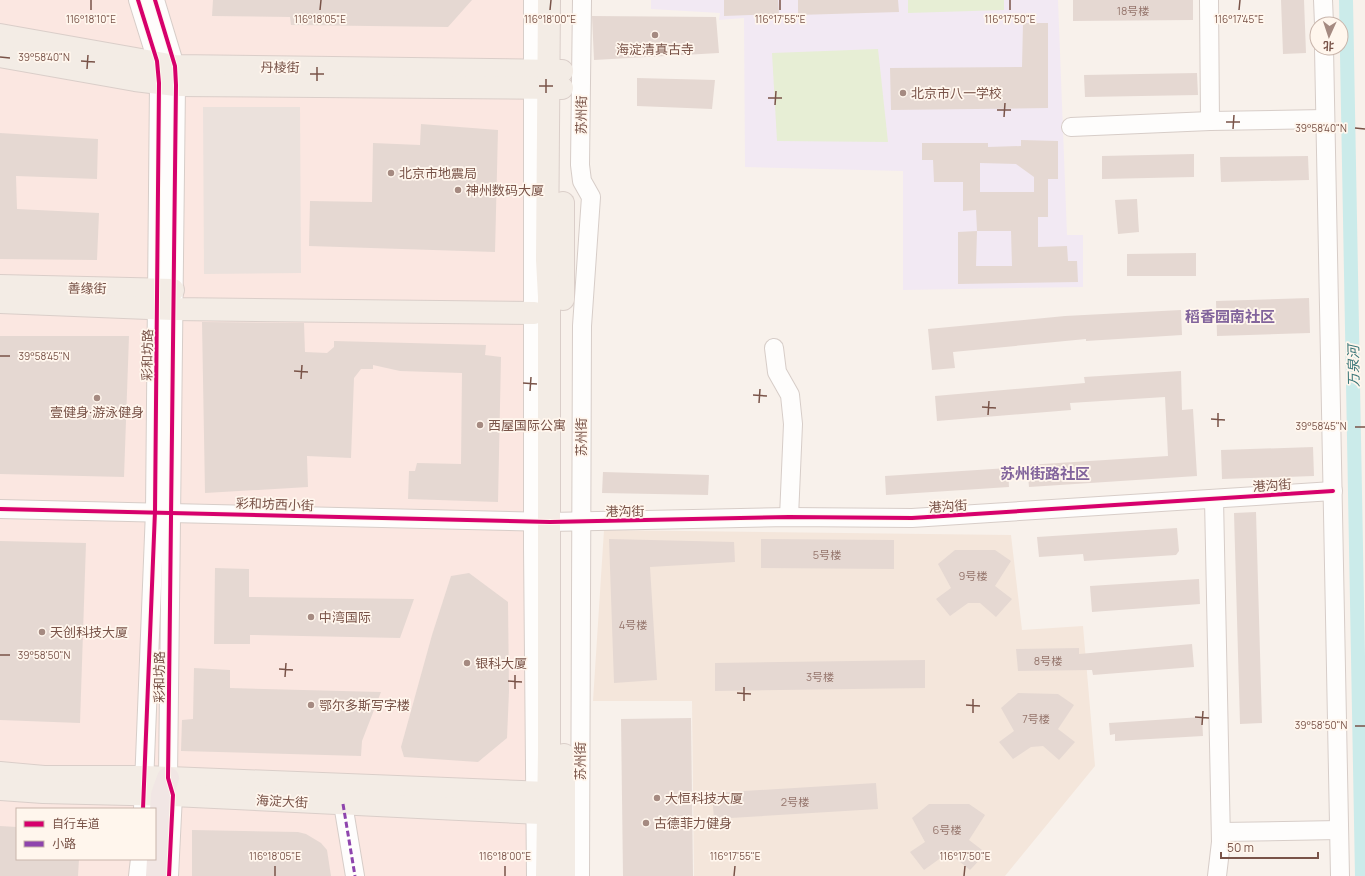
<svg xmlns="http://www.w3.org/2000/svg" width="1365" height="876" font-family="Manrope,'Noto Sans SC',sans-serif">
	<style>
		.residential { fill: #f4e6db }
		.commercial { fill: #fbe7e1; fill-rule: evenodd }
		.industrial { fill: #ebe1dc }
		.education { fill: #f2e9f3 }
		.green { fill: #e7eed5 }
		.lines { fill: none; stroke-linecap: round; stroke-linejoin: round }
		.canal { stroke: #cbebea; stroke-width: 14 }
		.building { fill: #e5d8d2; fill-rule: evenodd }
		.minor-casing { stroke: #d7cdc8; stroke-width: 20 }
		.major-casing { stroke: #dacec9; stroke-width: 24 }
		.highway-casing { stroke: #dacec9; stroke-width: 24 }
		.minor { stroke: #fefdfc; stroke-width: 18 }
		.major { stroke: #f3ece5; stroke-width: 22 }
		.highway { stroke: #f1e6e4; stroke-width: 22 }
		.quiet { stroke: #8e44ad; stroke-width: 3; stroke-dasharray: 6 3; stroke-linecap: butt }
		.cycleway-casing { stroke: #fff6ed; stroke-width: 6 }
		.cycleway { stroke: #d6006c; stroke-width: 4 }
		.ticks { fill: none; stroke: #795348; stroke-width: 1.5 }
		.poi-dot { fill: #a58a81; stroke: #fff6ed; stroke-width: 1.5 }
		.labels { text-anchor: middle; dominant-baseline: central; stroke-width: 3.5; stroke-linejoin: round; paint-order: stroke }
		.number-label { font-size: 11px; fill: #96766d }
		.poi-label { font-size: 13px; fill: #795348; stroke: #fff6ed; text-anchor: start }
		.street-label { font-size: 13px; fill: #795348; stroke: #fff6ed }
		.water-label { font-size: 14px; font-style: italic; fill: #387577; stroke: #fff6ed }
		.quarter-label { font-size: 15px; font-weight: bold; fill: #82649c; stroke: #fff6ed }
		.ticks-label { font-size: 10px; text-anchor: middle; fill: #795348; stroke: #fff6ed; stroke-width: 3.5; stroke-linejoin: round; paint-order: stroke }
	</style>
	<rect width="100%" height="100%" fill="#f8f1eb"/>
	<!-- residential -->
	<path class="residential" d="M604 530 1011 535 1022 630 1083 626 1095 766 1005 876H694L692 701H593Z"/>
	<!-- commercial -->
	<path class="commercial" d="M0 0H549L548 876H0ZM17 809H155V859H17Z"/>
	<!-- industrial -->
	<path class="industrial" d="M203 107H300L301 273 204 274Z"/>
	<!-- education -->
	<path class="education" d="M651 0H1058L1067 235H1083V287L903 290V171L745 167 744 18 719 20 720 13 651 9Z"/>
	<!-- green -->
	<g class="green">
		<path d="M908 0H1004V10L908 13Z"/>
		<path d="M878 49 888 142 777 141 772 53Z"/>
	</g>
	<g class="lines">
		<!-- canal -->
		<path class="canal" d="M1346 0 1362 876"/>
	</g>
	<!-- building -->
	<g class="building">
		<path d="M213 0H472L448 27 291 25 290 17 212 16Z"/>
		<path d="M724 0H778L779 14 724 16Z"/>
		<path d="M798 0H898L899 12 798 15Z"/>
		<path d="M1073 0H1193V20L1073 21Z"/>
		<path d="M1281 0H1304L1306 53 1283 54Z"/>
		<path d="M592 16 716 17 719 53 594 60Z"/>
		<path d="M1023 23H1048V108L891 110 890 68 1022 67Z"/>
		<path d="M1197 73 1198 95 1085 97 1084 75Z"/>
		<path d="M637 78 715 80 712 109 637 106Z"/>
		<path d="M421 124 498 130 495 252 309 246 310 201 372 202 373 143 420 145Z"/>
		<path d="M0 133 98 139 97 179 16 176 17 209 99 213 97 260 0 259Z"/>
		<path d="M1021 140 1058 141V179H1048V217H1038V247L1067 246 1068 261H1077L1078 282 958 284V232L977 231 976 210 963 211V182H934L933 160H922V143H988V147L1021 146ZM980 163 1016 164 1034 177V192H980ZM977 231H1011L1012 266H976Z"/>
		<path d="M1194 154V177L1102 179V156Z"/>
		<path d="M1308 156 1309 180 1221 182 1220 157Z"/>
		<path d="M1137 199 1139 232 1118 234 1115 200Z"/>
		<path d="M1196 253V276H1127V254Z"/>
		<path d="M1309 298 1310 333 1217 336 1216 301Z"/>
		<path d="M1181 310 1182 335 1086 341V339L953 352 955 368 932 370 928 329 1065 316Z"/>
		<path d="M202 322 304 323 305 352 327 353 334 347V341L486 345 485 355 501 357 498 502 408 499 409 471H415L417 463 461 464 462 373 400 371 373 365V369H361L354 378 351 458 307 456 308 487 205 493Z"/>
		<path d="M0 336H129L124 477 0 474Z"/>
		<path d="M1181 371 1182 410 1193 409 1197 476 1029 487 1027 465 1168 456 1165 397 1070 403 1071 410 937 421 935 396 1085 383 1084 377Z"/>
		<path d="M1313 447 1314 476 1222 479 1221 450Z"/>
		<path d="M1008 468 1009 487 886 495 885 476Z"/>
		<path d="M603 472 709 475 708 495 602 493Z"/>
		<path d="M1256 512 1262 723 1240 724 1234 513Z"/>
		<path d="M1177 528 1179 551 1176 555 1084 561 1083 554 1039 557 1037 537Z"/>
		<path d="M609 539 734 542 735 562 650 567 657 680 614 683Z"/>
		<path d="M761 539 894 540V569L761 568Z"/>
		<path d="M0 541 86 543 80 723 0 720Z"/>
		<path d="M955 550H995L1011 561 995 586 1012 599 996 617 980 603H968L950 616 936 599 951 588 938 564Z"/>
		<path d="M215 568 249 569V597L414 599 400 638 250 635V644H214Z"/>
		<path d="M469 573 508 602 509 691 507 738 478 762 404 757 401 747 432 635 451 576Z"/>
		<path d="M1199 579 1200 604 1092 612 1090 586Z"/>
		<path d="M1192 644 1194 667 1093 675 1092 670 1018 671 1016 649 1079 648V654Z"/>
		<path d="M925 660V688L715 691V663Z"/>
		<path d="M194 668 230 670V688L381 692 362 741 361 756 181 751 182 720 193 719Z"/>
		<path d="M1018 693 1058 694 1074 705 1058 729 1075 742 1059 760 1043 746 1031 747 1013 759 999 742 1014 731 1001 708Z"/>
		<path d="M1202 717 1203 736 1115 741V734L1110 735 1109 723Z"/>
		<path d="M691 718 693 876H623L621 719Z"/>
		<path d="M876 783 878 809 714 819 712 793Z"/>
		<path d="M929 804H969L985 815 969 840 986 853 970 870 954 857H942L924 870 910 852 925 842 912 818Z"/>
		<path d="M0 826 17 827V859H79L78 876H0Z"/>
		<path d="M192 830 298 832 306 834 321 843 327 850 331 876H192Z"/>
	</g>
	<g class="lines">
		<!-- minor casing -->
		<g class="minor-casing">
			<g id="minor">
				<path d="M138 0 157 61 159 83 155 511 143 809"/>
				<path d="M155 0 175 66 176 85 168 778 173 795 169 876"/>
				<path d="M533 0V547L536 876"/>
				<path d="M1209 0 1210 121"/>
				<path d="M1323 0 1324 24"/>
				<path d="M1324 48 1340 876"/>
				<path d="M1071 127 1210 121 1325 119"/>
				<path d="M774 348 777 372 790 395 793 424 789 517"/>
				<path d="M1214 499 1221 842 1217 876"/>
				<path d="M0 509 550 522 789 517 912 518 1333 491"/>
				<path d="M343 804 355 876"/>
				<path d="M1221 832 1339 830"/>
				<path d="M138 876 140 859"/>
				<path d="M580 876 582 326 591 197 582 181 580 165 582 0"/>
			</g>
		</g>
		<!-- major casing -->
		<g class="major-casing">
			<g id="major">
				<path d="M0 35 175 66 562 71"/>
				<path d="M0 56 135 80 176 85 562 88"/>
				<path d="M563 203V299"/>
				<path d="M0 286 173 290"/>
				<path d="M0 302 173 309 534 313"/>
				<path d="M564 755V876"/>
				<path d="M0 773 44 777H145L548 793"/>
				<path d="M0 789 43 792 173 795 562 814"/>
				<path d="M547 876 549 752V297L547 260 549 0"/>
			</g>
		</g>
		<!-- highway casing -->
		<g class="highway-casing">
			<path id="highway" d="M157 876 162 795 168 778"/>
		</g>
		<!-- minor -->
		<use href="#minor" class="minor"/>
		<!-- major -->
		<use href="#major" class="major"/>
		<!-- highway -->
		<use href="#highway" class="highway"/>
		<!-- quiet -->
		<path class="quiet" d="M343 804 355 876"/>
		<!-- cycleway casing -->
		<g class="cycleway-casing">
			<g id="cycleway">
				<path d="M138 0 157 61 159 83 155 511 143 809"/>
				<path d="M155 0 175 66 176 85 168 778 173 795 169 876"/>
				<path d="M0 509 550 522 789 517 912 518 1333 491"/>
			</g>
		</g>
		<!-- cycleway -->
		<use href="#cycleway" class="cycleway"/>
	</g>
	<!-- ticks -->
	<path class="ticks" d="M91 10V0M320 10 321 0M550 10 551 0M780 10V0M1010 10V0M1239 10 1240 0M0 57 10 58M81 61 95 62M87 69 88 55M310 74H324M317 81V67M539 86H553M546 93V79M768 98H782M775 105 776 91M997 110H1011M1004 117 1005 103M1226 122H1240M1355 128 1365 129M1233 129 1234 115M0 356H10M294 371 308 372M301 379 302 365M523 383 537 384M530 391 531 377M753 395 767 396M759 403 760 389M982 407 996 408M988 415 989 401M1211 419 1225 420M1218 427V413M1355 427H1365M0 655H10M279 669 293 670M285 677 286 663M508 681 522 682M515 689V675M737 693 751 694M744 701V687M966 705 980 706M973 713V699M1195 717 1209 718M1202 725 1203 711M1355 726H1365M275 876V866M505 876V866M734 876 735 866M964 876 965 866"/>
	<!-- markers -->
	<g class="poi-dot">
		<circle cx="655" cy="35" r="4"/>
		<circle cx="903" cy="93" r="4"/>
		<circle cx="391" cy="173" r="4"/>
		<circle cx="458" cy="190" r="4"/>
		<circle cx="97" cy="398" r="4"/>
		<circle cx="480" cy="425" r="4"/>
		<circle cx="311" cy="617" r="4"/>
		<circle cx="42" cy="632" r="4"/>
		<circle cx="467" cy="663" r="4"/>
		<circle cx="311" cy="705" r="4"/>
		<circle cx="657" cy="798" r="4"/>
		<circle cx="646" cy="823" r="4"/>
	</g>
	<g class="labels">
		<!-- number labels -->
		<g class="number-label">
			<text x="1133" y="10">18号楼</text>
			<text x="827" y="554">5号楼</text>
			<text x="973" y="575">9号楼</text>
			<text x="633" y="624">4号楼</text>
			<text x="1048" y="660">8号楼</text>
			<text x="820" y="676">3号楼</text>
			<text x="1036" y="718">7号楼</text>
			<text x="795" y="801">2号楼</text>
			<text x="947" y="829">6号楼</text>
		</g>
		<!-- poi labels -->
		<g class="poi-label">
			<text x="655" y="49" text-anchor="middle">海淀清真古寺</text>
			<text x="911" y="93">北京市八一学校</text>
			<text x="399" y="173">北京市地震局</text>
			<text x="466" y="190">神州数码大厦</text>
			<text x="97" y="412" text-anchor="middle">壹健身·游泳健身</text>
			<text x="488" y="425">西屋国际公寓</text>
			<text x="319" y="617">中湾国际</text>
			<text x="50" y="632">天创科技大厦</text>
			<text x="475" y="663">银科大厦</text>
			<text x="319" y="705">鄂尔多斯写字楼</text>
			<text x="665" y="798">大恒科技大厦</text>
			<text x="654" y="823">古德菲力健身</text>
		</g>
		<!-- street labels -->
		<g class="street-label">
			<text transform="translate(280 67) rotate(1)">丹棱街</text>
			<text transform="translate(581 115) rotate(-89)">苏州街</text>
			<text transform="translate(87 288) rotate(1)">善缘街</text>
			<text transform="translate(147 355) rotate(-89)">彩和坊路</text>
			<text transform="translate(581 437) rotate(-90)">苏州街</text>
			<text transform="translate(1272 485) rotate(-4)">港沟街</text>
			<text transform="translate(275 504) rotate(2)">彩和坊西小街</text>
			<text transform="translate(948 506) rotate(-4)">港沟街</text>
			<text transform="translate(625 511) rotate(-1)">港沟街</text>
			<text transform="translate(159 677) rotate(-90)">彩和坊路</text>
			<text transform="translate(580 761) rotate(-90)">苏州街</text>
			<text transform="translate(282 801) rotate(3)">海淀大街</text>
		</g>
		<!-- water labels -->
		<g class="water-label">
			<text transform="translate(1353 366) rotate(-91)">万泉河</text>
		</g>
		<!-- quarter labels -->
		<g class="quarter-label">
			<text x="1230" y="316">稻香园南社区</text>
			<text x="1045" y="473">苏州街路社区</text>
		</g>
	</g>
	<g class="ticks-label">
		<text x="91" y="23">116°18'10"E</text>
		<text x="320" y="23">116°18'05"E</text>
		<text x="550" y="23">116°18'00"E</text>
		<text x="780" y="23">116°17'55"E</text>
		<text x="1010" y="23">116°17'50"E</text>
		<text x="1239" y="23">116°17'45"E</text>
		<text x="44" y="61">39°58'40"N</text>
		<text x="1321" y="132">39°58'40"N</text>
		<text x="44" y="360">39°58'45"N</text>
		<text x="1321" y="430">39°58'45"N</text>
		<text x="44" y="659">39°58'50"N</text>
		<text x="1321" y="729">39°58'50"N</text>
		<text x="275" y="860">116°18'05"E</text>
		<text x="505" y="860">116°18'00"E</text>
		<text x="735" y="860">116°17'55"E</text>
		<text x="965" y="860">116°17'50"E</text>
	</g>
	<!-- legend -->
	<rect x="16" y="808" width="140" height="52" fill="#fff6ed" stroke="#c9b5ab"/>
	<rect x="24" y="821" width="20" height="6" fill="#d6006c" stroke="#c9b5ab"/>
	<text x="52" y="828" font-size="12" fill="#795348">自行车道</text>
	<rect x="24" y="841" width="20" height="6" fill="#8e44ad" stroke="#c9b5ab"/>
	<text x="52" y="848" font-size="12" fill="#795348">小路</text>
	<!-- north arrow -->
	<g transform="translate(1329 36) rotate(183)"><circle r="19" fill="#fff6ed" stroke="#c9b5ab"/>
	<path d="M0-3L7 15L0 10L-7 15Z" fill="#a58a81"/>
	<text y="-6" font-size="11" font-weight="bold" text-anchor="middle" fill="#795348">北</text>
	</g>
	<!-- scale -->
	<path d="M1221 852v6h97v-6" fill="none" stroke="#795348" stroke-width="2"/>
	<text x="1227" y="852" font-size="12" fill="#795348" stroke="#fff6ed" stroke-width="3" paint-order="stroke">50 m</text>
</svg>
